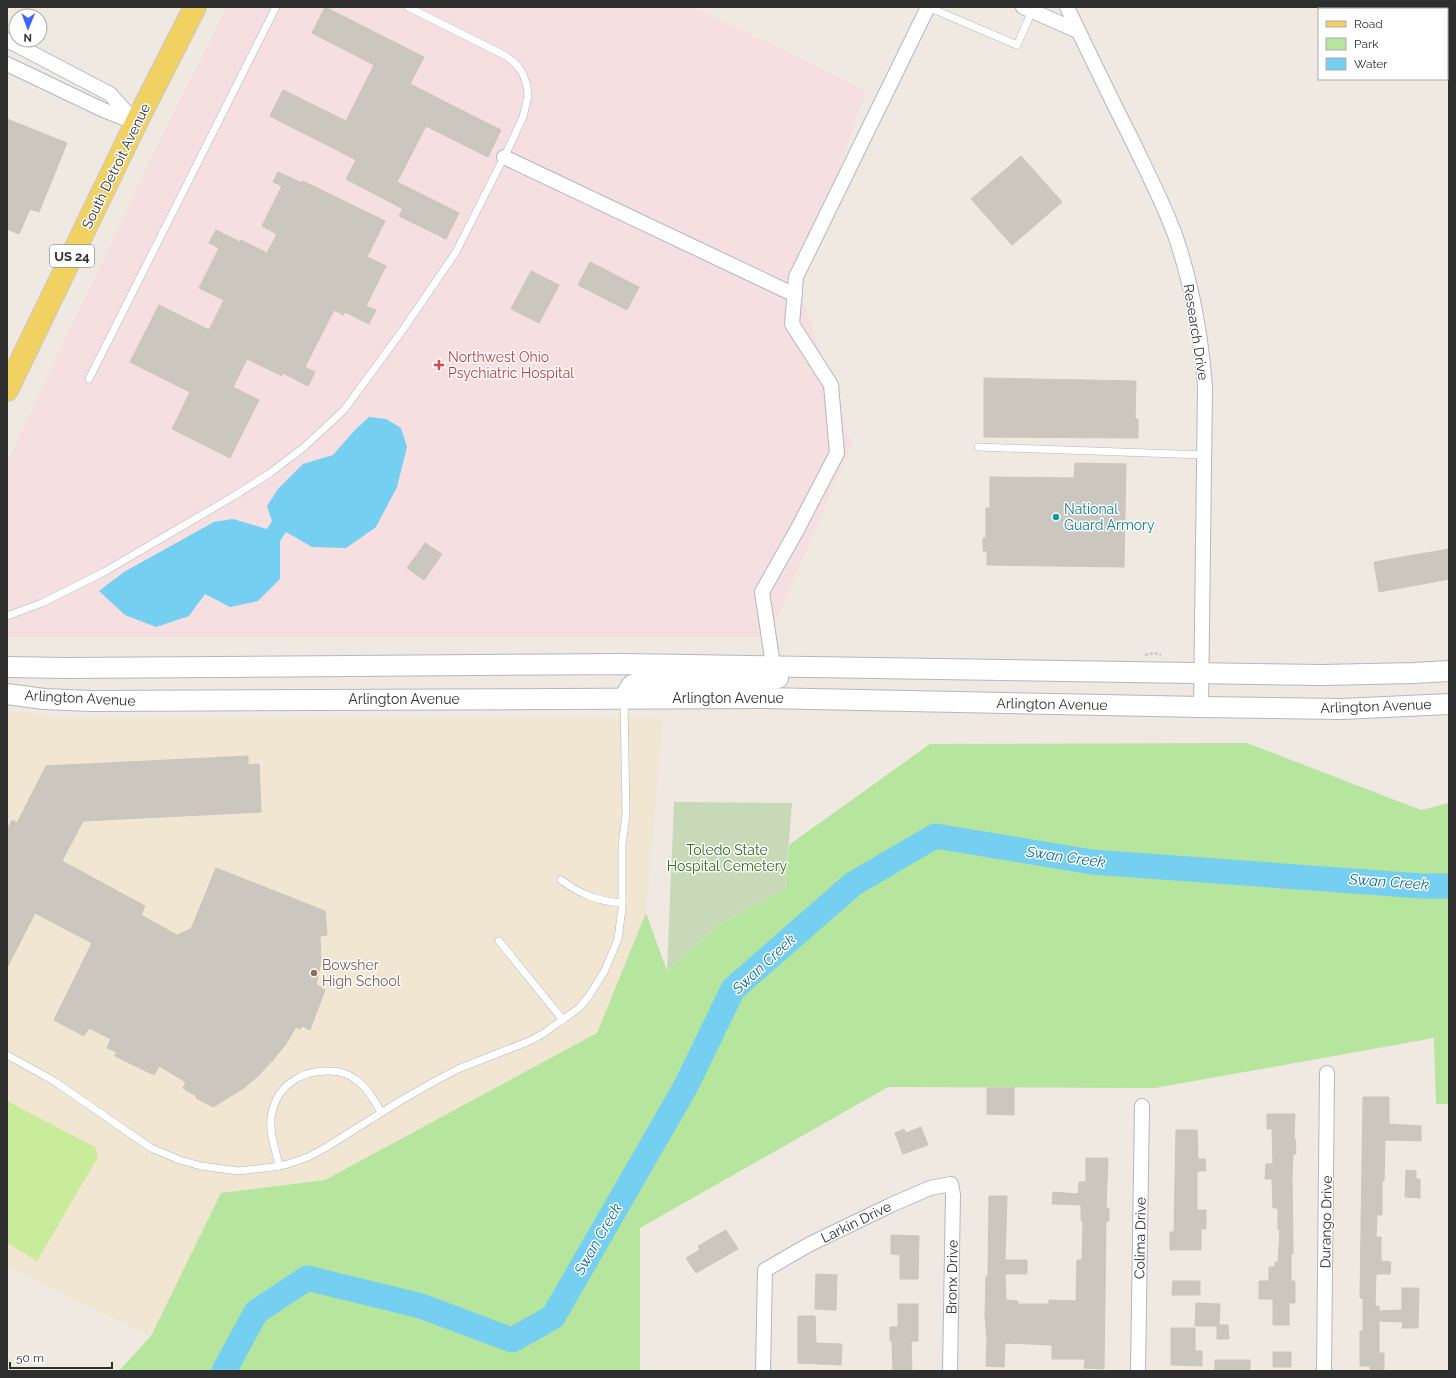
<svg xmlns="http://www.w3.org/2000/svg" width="1456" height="1378" font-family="Raleway,sans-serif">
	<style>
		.education { fill: #f0e6d1 }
		.medical { fill: #f5dfe0 }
		.green { fill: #b6e59e }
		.cemetery { fill: #c8d9b8 }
		.pitch { fill: #c9ec9a }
		.water { fill: #75cff0 }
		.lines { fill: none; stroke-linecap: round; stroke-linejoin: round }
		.river { stroke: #75cff0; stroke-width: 25 }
		.building { fill: #cbc7bf; stroke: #cbc5ba }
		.lane-casing { stroke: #b4b7c1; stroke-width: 8 }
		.street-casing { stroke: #b4b7c1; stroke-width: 16 }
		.secondary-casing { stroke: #b4b7c1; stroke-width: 22 }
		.primary-casing { stroke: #c9c9c9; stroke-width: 24 }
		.path { stroke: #c9c9c9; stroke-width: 2.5; stroke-dasharray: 3 2; stroke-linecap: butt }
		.lane { stroke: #fff; stroke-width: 7 }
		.street { stroke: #fff; stroke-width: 14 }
		.secondary { stroke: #fff; stroke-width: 20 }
		.primary { stroke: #f2d163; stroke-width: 22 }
		.health-dot { fill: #e0444e; stroke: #fff; stroke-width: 1.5 }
		.culture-dot { fill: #0f9aa8; stroke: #fff; stroke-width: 1.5 }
		.education-dot { fill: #8d6e63; stroke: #fff; stroke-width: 1.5 }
		.labels { text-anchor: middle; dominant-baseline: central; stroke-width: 3; stroke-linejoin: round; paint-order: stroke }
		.shield { fill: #fff; stroke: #6d6d6d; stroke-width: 1 }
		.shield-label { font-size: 13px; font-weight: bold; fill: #2e2e2e }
		.street-label { font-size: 14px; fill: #2e2e2e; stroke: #fff }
		.health-label { font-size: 14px; fill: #be3a42; stroke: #fff; text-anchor: start }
		.culture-label { font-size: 14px; fill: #0d838f; stroke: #fff; text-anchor: start }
		.park-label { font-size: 14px; fill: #2c6e1b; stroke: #fff }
		.education-label { font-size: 14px; fill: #785e54; stroke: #fff; text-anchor: start }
		.water-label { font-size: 15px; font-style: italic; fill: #0d6fa3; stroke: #fff }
	</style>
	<rect width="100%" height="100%" fill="#efe9e1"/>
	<!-- education -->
	<path class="education" d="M7 710 55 718H663L646 913 597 1033 325 1180 221 1193 151 1336 7 1267Z"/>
	<!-- medical -->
	<path class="medical" d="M227 7H694L866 91 798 286 852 444 769 637H7V462L177 105Z"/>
	<!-- green -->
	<path class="green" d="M1247 743 1421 810 1449 803V1104H1436L1434 1038 1155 1088 888 1087 640 1228V1371H119L151 1336 221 1193 325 1180 597 1033 646 913 667 971 720 924 785 889 789 845 930 744Z"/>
	<!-- cemetery -->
	<path class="cemetery" d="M674 802 792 803 785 889 720 924 667 971Z"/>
	<!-- pitch -->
	<path class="pitch" d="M7 1101 95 1147 98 1157 37 1261 7 1243Z"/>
	<!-- water -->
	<path class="water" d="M369 417 386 419 401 428 407 447 397 487 376 527 346 548 312 547 286 532 280 541V579L258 601 230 607 205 594 189 616 156 627 125 615 99 591 124 572 214 522 233 519 267 529 272 521 267 506 278 489 303 464 333 455 354 431Z"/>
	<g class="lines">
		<!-- river -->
		<path class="river" d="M224 1371 256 1312 307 1278 421 1306 512 1340 553 1317 686 1086 733 989 853 884 935 836 1092 862 1422 886H1449"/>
	</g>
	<!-- building -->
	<g class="building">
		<path d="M325 7 424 57 410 84 501 130 488 157 426 126 397 182 459 213 446 239 399 216 403 209 346 179 356 160 270 116 283 90 346 121 374 65 312 33Z"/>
		<path d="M7 119 67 143 39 212 30 209 19 234 7 229Z"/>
		<path d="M1021 156 1062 202 1012 245 971 199Z"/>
		<path d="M278 172 302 183 303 181 385 221 367 257 386 266 366 306 376 310 369 324 345 312 343 315 334 310 305 367 315 372 308 386 283 373 282 376 247 359 233 387 259 400 230 458 172 429 190 392 130 362 159 305 209 330 224 300 199 288 219 248 209 243 216 230 240 242 241 240 267 253 277 234 262 226 282 186 273 182Z"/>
		<path d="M590 262 639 287 627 310 578 285Z"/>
		<path d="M531 271 559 285 539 323 511 309Z"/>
		<path d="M984 378 1136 381 1135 419H1138V438L984 437Z"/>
		<path d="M1075 463 1126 464 1124 567 987 565V551H983V538H986V508H990V477L1074 478Z"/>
		<path d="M425 543 442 554 424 580 407 568Z"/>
		<path d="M1449 549V579L1379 592 1374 562Z"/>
		<path d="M248 756V765L259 764 261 812 83 821 62 861 145 906 141 915 177 935 191 929 216 868 325 911 327 935 320 936 321 962 316 984 325 990 310 1030 302 1026 300 1029 296 1027 286 1044 273 1060 258 1076 244 1088 213 1107 196 1098V1096L183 1088 186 1082 159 1066 154 1075 115 1056 117 1052 107 1048 111 1039 89 1028 84 1036 54 1020 92 943 35 913 7 968V830L12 820 17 823 46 766Z"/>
		<path d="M987 1088H1014V1115L987 1114Z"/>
		<path d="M1363 1097H1389V1124L1421 1126V1141L1385 1140 1384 1181H1382V1215H1377L1376 1237H1381V1261L1391 1262 1390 1274H1376L1375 1306H1379V1311L1402 1310V1288H1419L1418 1328H1402L1403 1322 1379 1321V1353H1384V1371H1370V1366H1360V1331H1363V1298H1360Z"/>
		<path d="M1267 1114H1295L1294 1138H1295L1296 1154H1293L1292 1180 1293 1238V1254H1291V1281H1295V1303H1289V1325H1273V1299H1259V1281H1269V1267H1275V1262H1278L1280 1230H1278V1208H1273L1272 1179H1265L1266 1164H1273L1272 1129H1267Z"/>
		<path d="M921 1127 928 1145 903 1154 895 1133 904 1129 906 1133Z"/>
		<path d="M1176 1130H1197L1198 1159H1205L1206 1171H1197V1210H1206V1229H1201V1250H1170V1232H1174Z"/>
		<path d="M1086 1158H1108L1106 1208H1109V1221H1106L1104 1369 1084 1368 1085 1359H1052V1345L1005 1343 1004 1367 986 1366 987 1339 985 1316 986 1276H988L989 1196H1007L1005 1260H1027V1274H1005L1006 1300 1018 1301V1304H1049V1300L1076 1301 1077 1260H1082L1083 1221H1081V1205L1052 1204 1053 1192 1078 1194 1079 1182H1086Z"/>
		<path d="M1406 1170 1416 1171V1179H1420V1198L1405 1197Z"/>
		<path d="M726 1230 738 1249 696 1273 686 1258 700 1250 698 1246Z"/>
		<path d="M891 1235 919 1236 918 1279H900V1255L891 1254Z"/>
		<path d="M816 1274 837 1275 836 1310 815 1309Z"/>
		<path d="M1173 1281H1200V1295H1172Z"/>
		<path d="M1196 1303 1220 1304 1219 1325H1228L1229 1339H1217V1326H1195Z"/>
		<path d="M898 1304H918V1341H911L912 1371H893L892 1341H890V1327H898Z"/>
		<path d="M798 1316H815L816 1343 842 1344 841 1365 798 1363Z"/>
		<path d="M1171 1328H1195V1351H1202V1366L1171 1365Z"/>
		<rect x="1273" y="1352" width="18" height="15"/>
		<rect x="1215" y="1360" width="35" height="10"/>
	</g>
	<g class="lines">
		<!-- lane casing -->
		<g class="lane-casing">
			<g id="lane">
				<path d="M928 7 1017 45 1032 11"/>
				<path d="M89 379 276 7"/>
				<path d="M978 447 1204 455"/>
				<path d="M7 616 42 603 104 572 234 496 270 473 303 448 344 410 402 331 456 252 511 143 523 117 528 96 527 86 523 74 516 64 506 56 408 7"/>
				<path d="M561 880C582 895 597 901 622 903"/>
				<path d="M499 941 563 1020"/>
				<path d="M7 1055 54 1081 151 1148 180 1160 201 1166 238 1171 273 1167 288 1164 308 1157 325 1148 400 1101 437 1080 458 1069 532 1040 544 1033 579 1008 589 996 605 970 618 939 622 908V845L626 815 624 700"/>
				<path d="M279 1166C276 1150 269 1134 271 1118 275 1087 300 1070 329 1071 339 1071 347 1073 355 1079 367 1087 374 1100 381 1112"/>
			</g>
		</g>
		<!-- street casing -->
		<g class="street-casing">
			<g id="street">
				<path d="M1023 7 1078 31"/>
				<path d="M1067 7C1088 51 1109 95 1131 138 1146 170 1163 202 1175 235 1192 284 1201 335 1205 387L1201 707"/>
				<path d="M7 40 110 94 136 123"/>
				<path d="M7 64 101 109 134 122"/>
				<path d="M504 157 795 295"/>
				<path d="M773 665 762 592 797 530 837 453 831 385 792 324 796 277 928 7"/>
				<path d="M763 1371 765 1270 810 1244 891 1205 930 1188 951 1184 953 1195 950 1371"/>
				<path d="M1138 1371 1142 1106"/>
				<path d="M1324 1371 1327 1073"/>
			</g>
		</g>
		<!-- secondary casing -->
		<g class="secondary-casing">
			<g id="secondary">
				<path d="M7 667 66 668 624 664 1322 675 1414 673 1449 671"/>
				<path d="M7 694 44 699 91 701 763 698 1201 707 1342 709 1449 704"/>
				<path d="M624 698 632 685 650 679 720 681 778 678"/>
			</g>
		</g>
		<!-- primary casing -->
		<g class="primary-casing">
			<path id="primary" d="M7 390 136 123 195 7"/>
		</g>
		<!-- path -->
		<path class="path" d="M1145 655 1154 653 1161 655"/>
		<!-- lane -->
		<use href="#lane" class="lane"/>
		<!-- street -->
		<use href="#street" class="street"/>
		<!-- secondary -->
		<use href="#secondary" class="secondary"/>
		<!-- primary -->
		<use href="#primary" class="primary"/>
	</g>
	<!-- markers -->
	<path class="health-dot" d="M437 359h4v4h4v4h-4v4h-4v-4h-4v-4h4z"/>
	<circle class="culture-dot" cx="1056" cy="517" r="4"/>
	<circle class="education-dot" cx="314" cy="973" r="4"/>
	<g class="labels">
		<!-- shield labels -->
		<rect class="shield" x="50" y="245" width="44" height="22" rx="3"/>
		<g class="shield-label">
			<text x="72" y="256">US 24</text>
		</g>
		<!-- street labels -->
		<g class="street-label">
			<text transform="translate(116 166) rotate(-64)">South Detroit Avenue</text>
			<text transform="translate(1196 332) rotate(81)">Research Drive</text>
			<text transform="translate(80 698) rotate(3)">Arlington Avenue</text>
			<text x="728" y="698">Arlington Avenue</text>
			<text x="404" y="699">Arlington Avenue</text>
			<text transform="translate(1052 704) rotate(1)">Arlington Avenue</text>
			<text transform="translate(1376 706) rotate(-2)">Arlington Avenue</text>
			<text transform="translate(856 1222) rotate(-26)">Larkin Drive</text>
			<text transform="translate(1326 1222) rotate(-89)">Durango Drive</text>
			<text transform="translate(1140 1238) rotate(-89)">Colima Drive</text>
			<text transform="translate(952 1277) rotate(-89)">Bronx Drive</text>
		</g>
		<!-- health labels -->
		<g class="health-label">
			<text x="448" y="357">Northwest Ohio<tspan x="448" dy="16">Psychiatric Hospital</tspan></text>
		</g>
		<!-- culture labels -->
		<g class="culture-label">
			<text x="1064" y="509">National<tspan x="1064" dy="16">Guard Armory</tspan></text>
		</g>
		<!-- park labels -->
		<g class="park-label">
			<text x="727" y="850">Toledo State<tspan x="727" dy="16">Hospital Cemetery</tspan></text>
		</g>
		<!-- education labels -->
		<g class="education-label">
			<text x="322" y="965">Bowsher<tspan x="322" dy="16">High School</tspan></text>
		</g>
		<!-- water labels -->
		<g class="water-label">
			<text transform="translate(1066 857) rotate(8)">Swan Creek</text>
			<text transform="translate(1389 882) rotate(4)">Swan Creek</text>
			<text transform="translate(764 964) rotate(-43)">Swan Creek</text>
			<text transform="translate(598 1239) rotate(-60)">Swan Creek</text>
		</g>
	</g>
	<!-- border -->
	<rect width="1456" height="1378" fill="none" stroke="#2e2e2e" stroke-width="16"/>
	<!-- legend -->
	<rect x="1318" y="8" width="130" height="72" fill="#ffffff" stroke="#ababab"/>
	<rect x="1326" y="21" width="20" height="6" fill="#f2d163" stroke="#ababab"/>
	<text x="1354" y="28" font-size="12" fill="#2e2e2e">Road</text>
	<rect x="1326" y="38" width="20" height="12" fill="#b6e59e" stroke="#ababab"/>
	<text x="1354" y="48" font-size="12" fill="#2e2e2e">Park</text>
	<rect x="1326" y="58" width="20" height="12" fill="#75cff0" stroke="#ababab"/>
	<text x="1354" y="68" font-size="12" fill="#2e2e2e">Water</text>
	<!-- north arrow -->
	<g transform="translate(28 28) rotate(181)"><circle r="19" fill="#ffffff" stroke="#ababab"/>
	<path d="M0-3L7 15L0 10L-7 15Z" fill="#4264fb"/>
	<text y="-6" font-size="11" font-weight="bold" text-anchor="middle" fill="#2e2e2e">N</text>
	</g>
	<!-- scale -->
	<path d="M10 1362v6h102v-6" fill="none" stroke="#2e2e2e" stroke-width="2"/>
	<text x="16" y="1362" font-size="12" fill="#2e2e2e" stroke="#ffffff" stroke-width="3" paint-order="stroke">50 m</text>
</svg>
